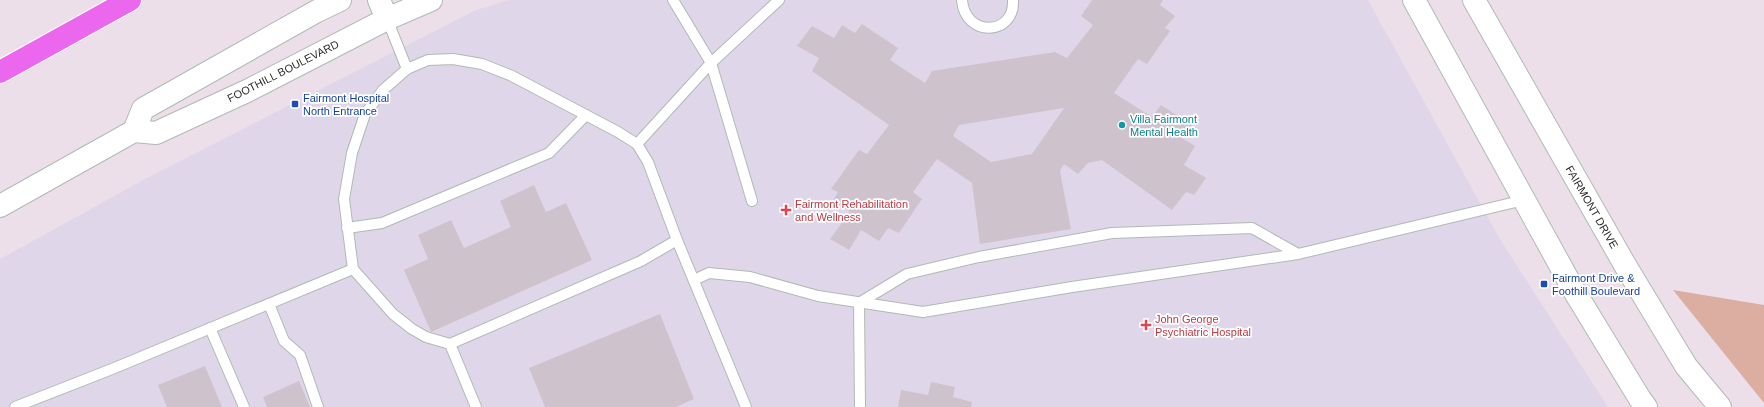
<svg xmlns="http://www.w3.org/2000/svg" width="1764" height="407" font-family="Helvetica,sans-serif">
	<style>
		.medical { fill: #dfd7e9 }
		.green { fill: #dcaea2 }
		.building { fill: #cec3cd; fill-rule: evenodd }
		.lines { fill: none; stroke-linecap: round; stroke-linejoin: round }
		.service-casing { stroke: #b0bab3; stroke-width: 12 }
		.secondary-casing { stroke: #b0bab3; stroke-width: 24 }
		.motorway-casing { stroke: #fff; stroke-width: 24 }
		.service { stroke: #fff; stroke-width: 10 }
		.secondary { stroke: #fff; stroke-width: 22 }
		.motorway { stroke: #eb68ee; stroke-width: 22 }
		.transit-dot { fill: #1a4fb4; stroke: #fff; stroke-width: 1.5 }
		.culture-dot { fill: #0f9aa8; stroke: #fff; stroke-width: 1.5 }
		.health-dot { fill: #e0444e; stroke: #fff; stroke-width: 1.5 }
		.labels { text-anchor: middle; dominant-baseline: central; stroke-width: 3.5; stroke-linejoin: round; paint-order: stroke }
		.street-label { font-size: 11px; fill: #2b2b2b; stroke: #fff }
		.transit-label { font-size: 11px; fill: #164399; stroke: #fff; text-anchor: start }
		.culture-label { font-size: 11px; fill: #0d838f; stroke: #fff; text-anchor: start }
		.health-label { font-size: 11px; fill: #be3a42; stroke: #fff; text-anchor: start }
	</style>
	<rect width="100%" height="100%" fill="#ecdfea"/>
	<!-- medical -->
	<path class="medical" d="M508 0H1368L1501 241 1608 407H0V259L145 179 476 10Z"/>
	<!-- green -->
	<path class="green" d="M1673 290 1764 305V403Z"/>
	<!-- building -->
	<g class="building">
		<path d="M1092 0H1163L1160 5 1175 16 1165 28 1170 31 1147 64 1138 59 1114 93 1152 117 1161 105 1192 125 1182 138 1195 146 1184 165 1206 178 1194 195 1186 192 1172 210 1102 160 1088 163 1078 174 1064 164 1060 171 1071 229 980 244 972 183 937 159 913 192 922 199 899 233 888 228 879 241 861 230 849 250 830 239 850 212 833 201 838 192 831 189 859 150 867 154 889 125 812 71 819 58 797 46 812 26 834 38 842 25 855 33 862 24 898 48 890 60 925 83 932 71 1055 52 1067 58 1093 25 1081 16ZM1064 108 1032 154 991 162 953 136 959 125Z"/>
		<path d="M534 185 546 212 566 203 592 260 431 332 404 270 428 259 418 235 451 220 464 248 511 227 500 201Z"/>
		<path d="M660 314 694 399 676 407H545L529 368Z"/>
		<path d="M205 366 222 407H167L158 385Z"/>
		<path d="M299 381 310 407H267L263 397Z"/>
		<path d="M931 382 955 387 953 397 972 402 971 407H898L901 390 928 395Z"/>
	</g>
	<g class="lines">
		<!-- service casing -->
		<g class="service-casing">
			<g id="service">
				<path d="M673 0 711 63 752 201"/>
				<path d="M962 0C965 38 1015 36 1013 0"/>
				<path d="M387 19 407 69"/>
				<path d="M637 144 711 63 779 0"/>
				<path d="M347 228 382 223 549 153 586 115"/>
				<path d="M677 240 641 261 450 344 426 337 412 329 393 314 353 269 344 199 352 153 365 114 383 90 407 69 428 60 453 59 482 64 512 76 618 132 637 144 648 162 677 240 746 407"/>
				<path d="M694 280 709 273 750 277 818 296 923 312 1072 287 1298 254 1524 200"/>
				<path d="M269 304 284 341 300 355 318 407"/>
				<path d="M210 328 244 407"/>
				<path d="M450 344 476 407"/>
				<path d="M15 407 112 369 353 269"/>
				<path d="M860 407 859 303 907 274 979 257 1112 233 1252 228 1298 254"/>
			</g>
		</g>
		<!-- secondary casing -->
		<g class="secondary-casing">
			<g id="secondary">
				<path d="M379 0 387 19"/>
				<path d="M1414 0 1576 294 1640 399 1646 407"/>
				<path d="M1474 0 1625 265 1686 366 1720 407"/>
				<path d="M134 131 143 109 317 11 340 0"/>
				<path d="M0 206 134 131 156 133 247 91 387 19 431 0"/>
			</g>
		</g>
		<!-- motorway casing -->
		<g class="motorway-casing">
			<path id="motorway" d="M0 72 130 0"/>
		</g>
		<!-- service -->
		<use href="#service" class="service"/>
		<!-- secondary -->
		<use href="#secondary" class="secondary"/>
		<!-- motorway -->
		<use href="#motorway" class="motorway"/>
	</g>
	<!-- markers -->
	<g class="transit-dot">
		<rect x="291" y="100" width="8" height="8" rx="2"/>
		<rect x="1540" y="280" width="8" height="8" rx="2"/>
	</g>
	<circle class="culture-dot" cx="1122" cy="125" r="4"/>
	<g class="health-dot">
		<path d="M784 204h4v4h4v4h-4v4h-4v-4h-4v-4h4z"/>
		<path d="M1144 319h4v4h4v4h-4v4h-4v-4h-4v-4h4z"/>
	</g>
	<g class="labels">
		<!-- street labels -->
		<g class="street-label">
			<text transform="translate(283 71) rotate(-27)">FOOTHILL BOULEVARD</text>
			<text transform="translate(1592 207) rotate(60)">FAIRMONT DRIVE</text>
		</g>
		<!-- transit labels -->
		<g class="transit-label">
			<text x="303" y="98">Fairmont Hospital<tspan x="303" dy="13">North Entrance</tspan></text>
			<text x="1552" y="278">Fairmont Drive &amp;<tspan x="1552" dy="13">Foothill Boulevard</tspan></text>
		</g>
		<!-- culture labels -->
		<g class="culture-label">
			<text x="1130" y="119">Villa Fairmont<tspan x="1130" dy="13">Mental Health</tspan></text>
		</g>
		<!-- health labels -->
		<g class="health-label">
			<text x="795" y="204">Fairmont Rehabilitation<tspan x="795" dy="13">and Wellness</tspan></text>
			<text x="1155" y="319">John George<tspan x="1155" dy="13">Psychiatric Hospital</tspan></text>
		</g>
	</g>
</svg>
